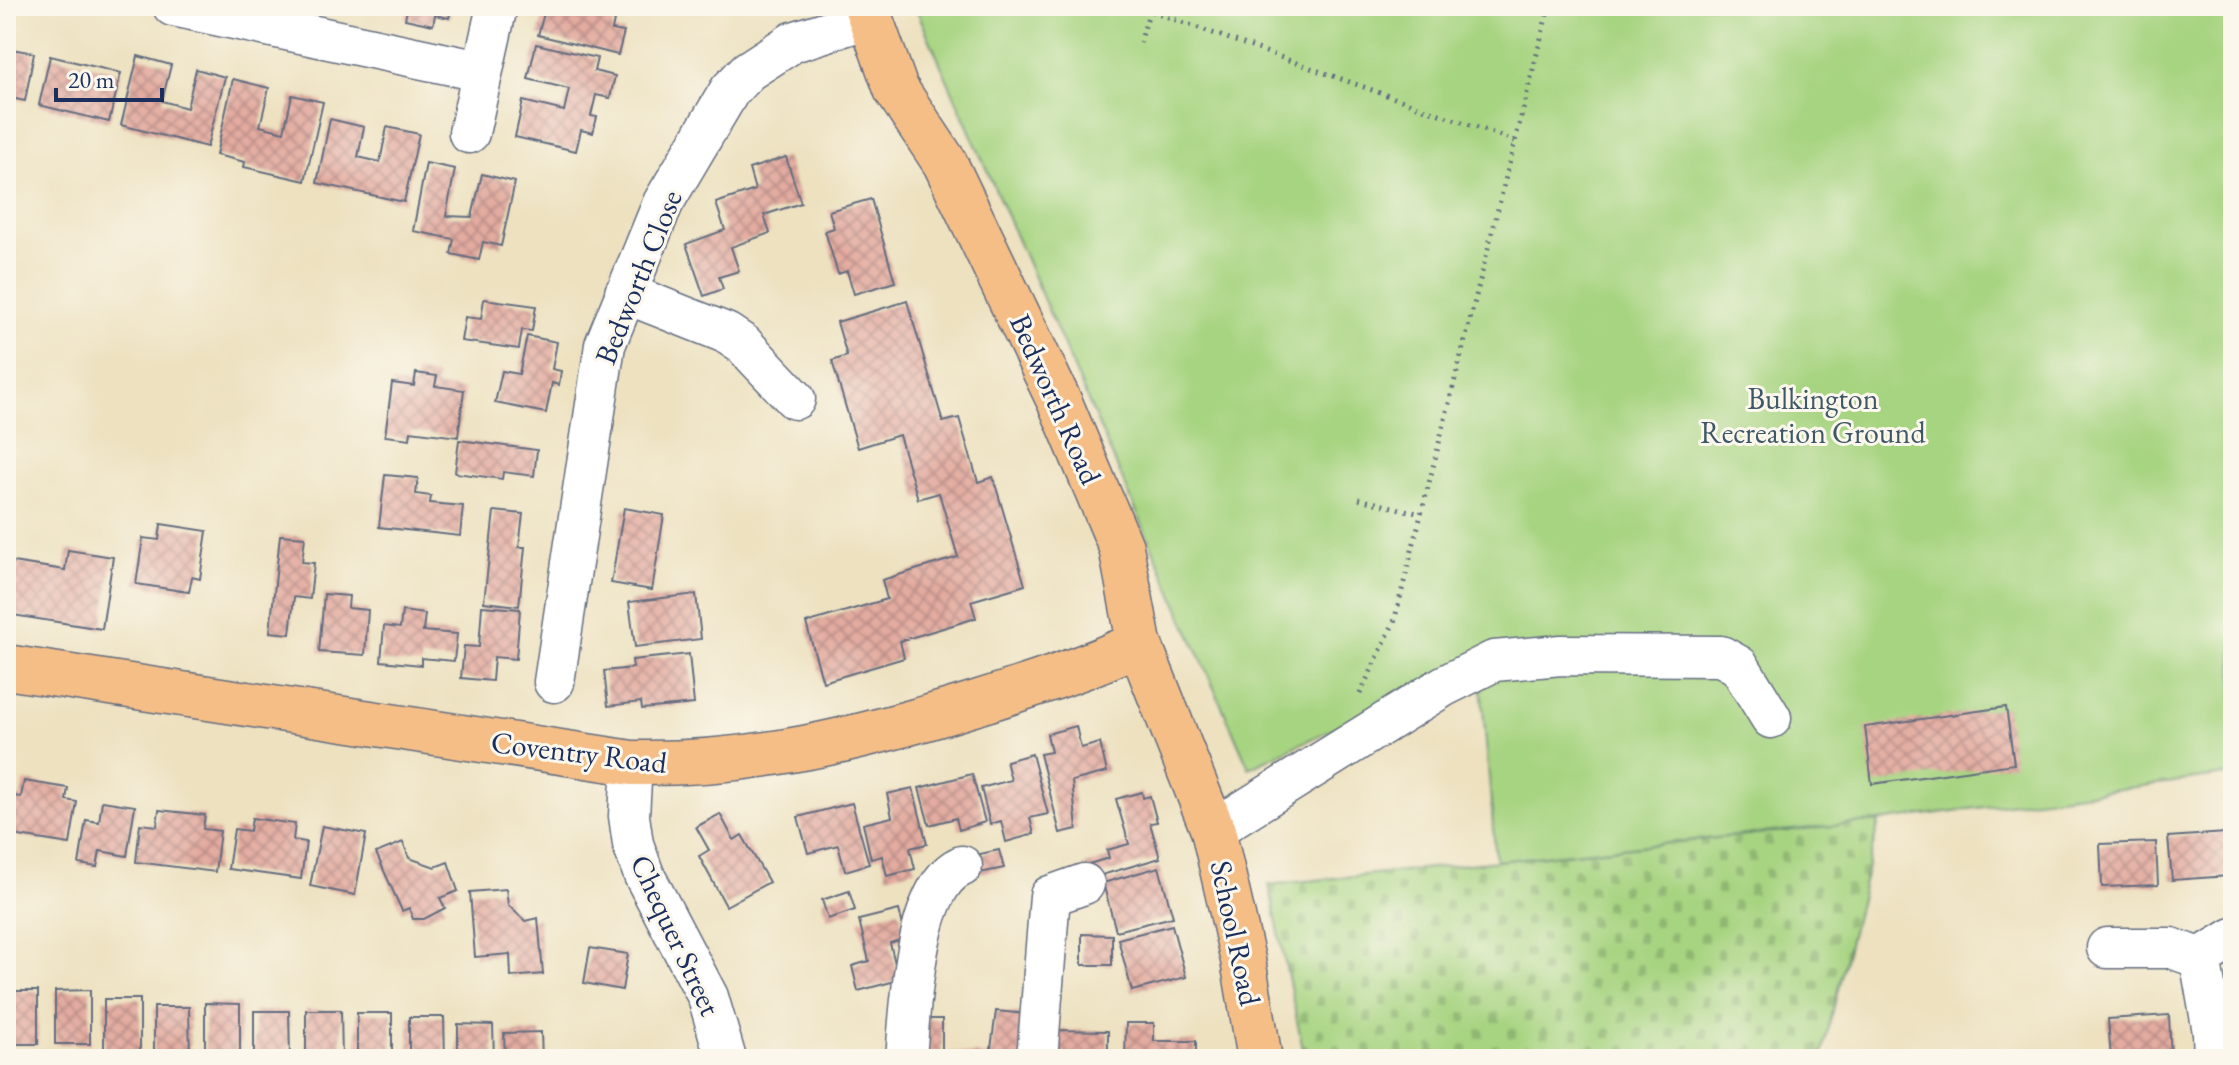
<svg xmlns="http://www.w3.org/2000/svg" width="2239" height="1065" font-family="'EB Garamond',serif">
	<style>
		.cemetery { fill: url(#cemetery-stones); stroke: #618270; stroke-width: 2 }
		.park { fill: #a7d481; stroke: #618270; stroke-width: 2 }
		.building { fill: url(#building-cross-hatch) }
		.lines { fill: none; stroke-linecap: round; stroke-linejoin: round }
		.minor-casing { stroke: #646d80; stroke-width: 43 }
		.major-casing { stroke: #646d80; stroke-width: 47 }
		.path { stroke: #646d80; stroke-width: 5; stroke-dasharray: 2 6; stroke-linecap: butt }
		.minor { stroke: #fff; stroke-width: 40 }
		.major { stroke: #f6be87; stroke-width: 44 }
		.labels { text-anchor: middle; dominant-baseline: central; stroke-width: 6; stroke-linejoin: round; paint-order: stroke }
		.street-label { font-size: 30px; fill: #1b2f5e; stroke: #fbf7ec }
		.park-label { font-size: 30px; fill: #3e5867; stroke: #fbf7ec }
	</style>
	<defs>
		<pattern id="cemetery-stones" width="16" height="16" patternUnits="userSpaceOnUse" patternTransform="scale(2)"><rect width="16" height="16" fill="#a7d481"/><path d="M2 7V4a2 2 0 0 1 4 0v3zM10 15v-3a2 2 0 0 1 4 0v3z" fill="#8fb672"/></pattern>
		<pattern id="building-cross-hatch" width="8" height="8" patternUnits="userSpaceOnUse" patternTransform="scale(2)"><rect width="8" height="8" fill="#e4aca0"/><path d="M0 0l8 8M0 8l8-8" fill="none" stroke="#b88c86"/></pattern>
	</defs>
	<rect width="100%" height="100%" fill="#fbf7ec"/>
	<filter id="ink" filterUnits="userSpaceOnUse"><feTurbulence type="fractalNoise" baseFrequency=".0125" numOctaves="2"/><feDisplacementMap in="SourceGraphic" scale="16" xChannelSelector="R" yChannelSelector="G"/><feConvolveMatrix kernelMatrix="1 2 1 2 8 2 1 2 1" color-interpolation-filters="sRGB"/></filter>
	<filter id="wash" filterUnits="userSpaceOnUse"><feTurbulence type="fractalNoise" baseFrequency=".006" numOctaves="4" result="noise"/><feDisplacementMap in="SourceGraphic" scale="32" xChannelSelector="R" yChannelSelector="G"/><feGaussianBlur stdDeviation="1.8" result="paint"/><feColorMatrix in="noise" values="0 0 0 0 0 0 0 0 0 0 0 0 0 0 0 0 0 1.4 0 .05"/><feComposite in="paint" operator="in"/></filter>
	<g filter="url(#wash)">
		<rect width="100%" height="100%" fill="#ede1c0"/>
		<!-- cemetery -->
		<path class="cemetery" d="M1879 821 1821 1059H1305L1269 885Z"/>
		<!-- park -->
		<path class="park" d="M915 6H2233V774L1879 821 1496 861 1479 660 1249 768Z"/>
		<g id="blocks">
			<!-- building -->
			<g class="building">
				<path d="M408 6H452L449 18 435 15 433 25 405 19Z"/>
				<path d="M546 6 586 15 588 6H617L612 30 624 32 618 55 538 35Z"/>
				<path d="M536 44 597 58 594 71 615 76 610 98 596 95 591 116 597 117 593 133 581 130 576 151 515 137 523 101 564 111 569 89 528 79Z"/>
				<path d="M6 48 34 53 25 101 6 97Z"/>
				<path d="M50 56 121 73 109 122 39 105Z"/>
				<path d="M138 56 171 65 162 101 187 108 196 69 225 77 207 147 121 125Z"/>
				<path d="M233 79 269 88 260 126 284 132 292 95 323 102 305 181 244 167 245 162 216 155Z"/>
				<path d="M330 119 364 127 358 157 380 162 387 127 419 134 404 202 317 183Z"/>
				<path d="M786 157 801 203 764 215 770 233 731 247 739 271 719 277 723 289 704 296 686 244 725 230 716 203 755 190 749 169Z"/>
				<path d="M426 163 455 169 446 216 472 217 482 174 515 182 501 246 483 242 479 260 451 254 454 239 413 231Z"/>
				<path d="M871 199 895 282 854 294 847 271 838 274 825 231 834 228 829 211Z"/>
				<path d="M484 299 536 306 532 331 522 330 519 349 461 341 465 317 481 319Z"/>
				<path d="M907 301 943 422 959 418 978 482 993 477 1025 585 971 601 976 618 900 641 904 658 823 682 806 623 887 599 882 580 958 557 939 493 918 499 899 435 858 448 832 361 847 356 837 322Z"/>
				<path d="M527 336 557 342 552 369 561 371 559 385 552 383 546 413 495 403 502 371 519 374Z"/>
				<path d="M416 373 437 376 435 386 464 390 458 437 411 431 410 439 385 436 392 383 414 386Z"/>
				<path d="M459 440 537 450 534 476 503 472 502 479 455 473Z"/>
				<path d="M385 475 418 478 416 494 431 496 430 503 463 506 460 536 379 527Z"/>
				<path d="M624 508 664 515 652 590 611 583Z"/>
				<path d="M494 511 523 514 519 547H525L519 606 484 602Z"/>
				<path d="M161 524 207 531 200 579 192 577 189 592 136 584 143 538 159 540Z"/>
				<path d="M280 535 305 537 302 562 314 563 310 599 294 597 290 634 270 632Z"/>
				<path d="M68 550 113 557 102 629 6 614V561L65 570Z"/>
				<path d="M324 594 349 596 348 608 368 610 365 655 319 652Z"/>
				<path d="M696 594 701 639 635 647 629 602Z"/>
				<path d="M482 606 520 609 516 659 494 657 492 681 461 678 464 646 479 647Z"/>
				<path d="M402 611 425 614 423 631 457 634 454 661 421 658V665L381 661 384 626 400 628Z"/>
				<path d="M689 654 694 704 642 709 641 702 608 706 604 671 633 668 632 660Z"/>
				<path d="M2006 707 2014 764 1872 784 1865 727Z"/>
				<path d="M1076 726 1081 748 1100 743 1107 772 1072 781 1077 829 1060 833 1040 754 1051 752 1047 734Z"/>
				<path d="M1032 754 1048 814 1030 818 1034 834 1006 842 1001 821 990 824 981 788 1011 780 1006 761Z"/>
				<path d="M972 774 985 822 959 830 956 818 929 825 919 788Z"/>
				<path d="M24 781 68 788 66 800 77 802 70 844 6 834V795L21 797Z"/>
				<path d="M913 788 927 844 910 848 915 869 887 876 882 856 871 859 863 824 892 817 887 794Z"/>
				<path d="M1142 792 1143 798 1150 796 1157 822 1150 823 1160 858 1088 879 1085 865 1109 858 1107 850 1129 844 1116 799Z"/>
				<path d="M102 801 135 806 127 856 100 851 97 867 79 864 86 820 99 822Z"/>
				<path d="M852 803 869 864 845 871 838 845 808 853 798 817Z"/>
				<path d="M159 810 205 815 203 829 220 831 215 872 136 862 140 824 157 826Z"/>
				<path d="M720 814 734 840 742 835 769 882 726 906 699 856 709 850 696 827Z"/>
				<path d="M252 818 295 824 293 840 306 842 301 879 228 869 234 829 250 831Z"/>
				<path d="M322 826 366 834 355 895 310 886Z"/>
				<path d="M2226 833 2229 876 2172 880 2168 837Z"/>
				<path d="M403 842 409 858 435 867 448 862 458 891 440 898 445 908 424 919H413L409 908 402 911 376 853Z"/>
				<path d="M2156 842 2158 885 2102 887 2100 844Z"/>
				<path d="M999 850 1004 868 975 874 971 856Z"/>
				<path d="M1159 867 1173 917 1116 931 1103 883Z"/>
				<path d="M506 889 508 905 525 921 538 918 543 974 511 977 510 954 475 957 470 892Z"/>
				<path d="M849 891 855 910 828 919 822 900Z"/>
				<path d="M899 910 906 938 890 943 899 980 858 991 852 966 869 961 859 920Z"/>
				<path d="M1172 925 1186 977 1132 991 1118 939Z"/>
				<path d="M1082 934 1112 935V965H1082Z"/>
				<path d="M590 948 628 954 622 990 584 983Z"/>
				<path d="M90 990V1044H55V991Z"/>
				<rect x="6" y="991" width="32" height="53"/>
				<path d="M104 999H140V1052L104 1053Z"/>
				<path d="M205 1003 240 1004V1057H205Z"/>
				<path d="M154 1007H189L190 1059H154Z"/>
				<path d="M306 1010H341L342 1059H306Z"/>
				<path d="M254 1011H289L290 1059H254Z"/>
				<path d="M996 1011 1027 1014 1021 1059H951V1052L990 1056Z"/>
				<rect x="357" y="1013" width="35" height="46"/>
				<path d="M2169 1015 2171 1059H2111L2108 1019Z"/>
				<path d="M409 1017H444L445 1059H409Z"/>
				<rect x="922" y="1019" width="20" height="34"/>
				<path d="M1126 1023H1154V1041H1196V1059H1125Z"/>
				<path d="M458 1024 493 1025 494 1059H458Z"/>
				<path d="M1052 1030 1108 1031V1059H1052Z"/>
				<path d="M541 1032 542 1059H505L504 1033Z"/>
			</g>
		</g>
	</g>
	<g filter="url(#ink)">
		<use href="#blocks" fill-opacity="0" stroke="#646d80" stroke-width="2"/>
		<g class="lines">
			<!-- minor casing -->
			<g class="minor-casing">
				<g id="minor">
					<path d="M173 6 480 71"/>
					<path d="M469 133 497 6"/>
					<path d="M625 293 726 333 744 345 795 399"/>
					<path d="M554 682 605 345 663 203 730 90 748 71 793 42 869 18"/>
					<path d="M632 763 629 816 633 844 644 875 708 997 726 1059"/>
					<path d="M1213 830 1444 686 1494 661 1561 655 1721 656 1739 666 1771 718"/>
					<path d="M2107 948H2171L2200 958 2233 938"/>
					<path d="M2200 958 2213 1032 2214 1059"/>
					<path d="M906 1059C910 1013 914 884 962 866"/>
					<path d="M1037 1059 1050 896 1084 884"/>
				</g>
			</g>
			<!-- major casing -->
			<g class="major-casing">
				<g id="major">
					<path d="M866 6 896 89 945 163 1061 405 1121 547 1139 643 1213 830 1243 960 1260 1059"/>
					<path d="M6 667 632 763C754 765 857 740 973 704 1030 686 1085 669 1139 643"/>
				</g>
			</g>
			<!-- path -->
			<g class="path">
				<path d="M1137 6 1515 141"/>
				<path d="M1140 43 1150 9"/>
				<path d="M1359 499 1421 514"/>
				<path d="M1360 694 1394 622 1549 6"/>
			</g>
			<!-- minor -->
			<use href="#minor" class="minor"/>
			<!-- major -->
			<use href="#major" class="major"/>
		</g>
	</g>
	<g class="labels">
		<!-- street labels -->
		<g class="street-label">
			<text transform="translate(638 277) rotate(-68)">Bedworth Close</text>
			<text transform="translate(1056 399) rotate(66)">Bedworth Road</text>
			<text transform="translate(579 752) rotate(7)">Coventry Road</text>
			<text transform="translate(1236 933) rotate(78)">School Road</text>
			<text transform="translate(676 935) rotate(65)">Chequer Street</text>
		</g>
		<!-- park labels -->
		<g class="park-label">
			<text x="1813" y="398">Bulkington<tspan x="1813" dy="34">Recreation Ground</tspan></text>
		</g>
	</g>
	<!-- margin -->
	<rect width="2239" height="1065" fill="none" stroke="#fbf7ec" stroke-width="32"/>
	<!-- scale -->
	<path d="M56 88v12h106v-12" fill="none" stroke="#1b2f5e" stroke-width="4"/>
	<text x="68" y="88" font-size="24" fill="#1b2f5e" stroke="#fbf7ec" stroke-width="6" paint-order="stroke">20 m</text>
</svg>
